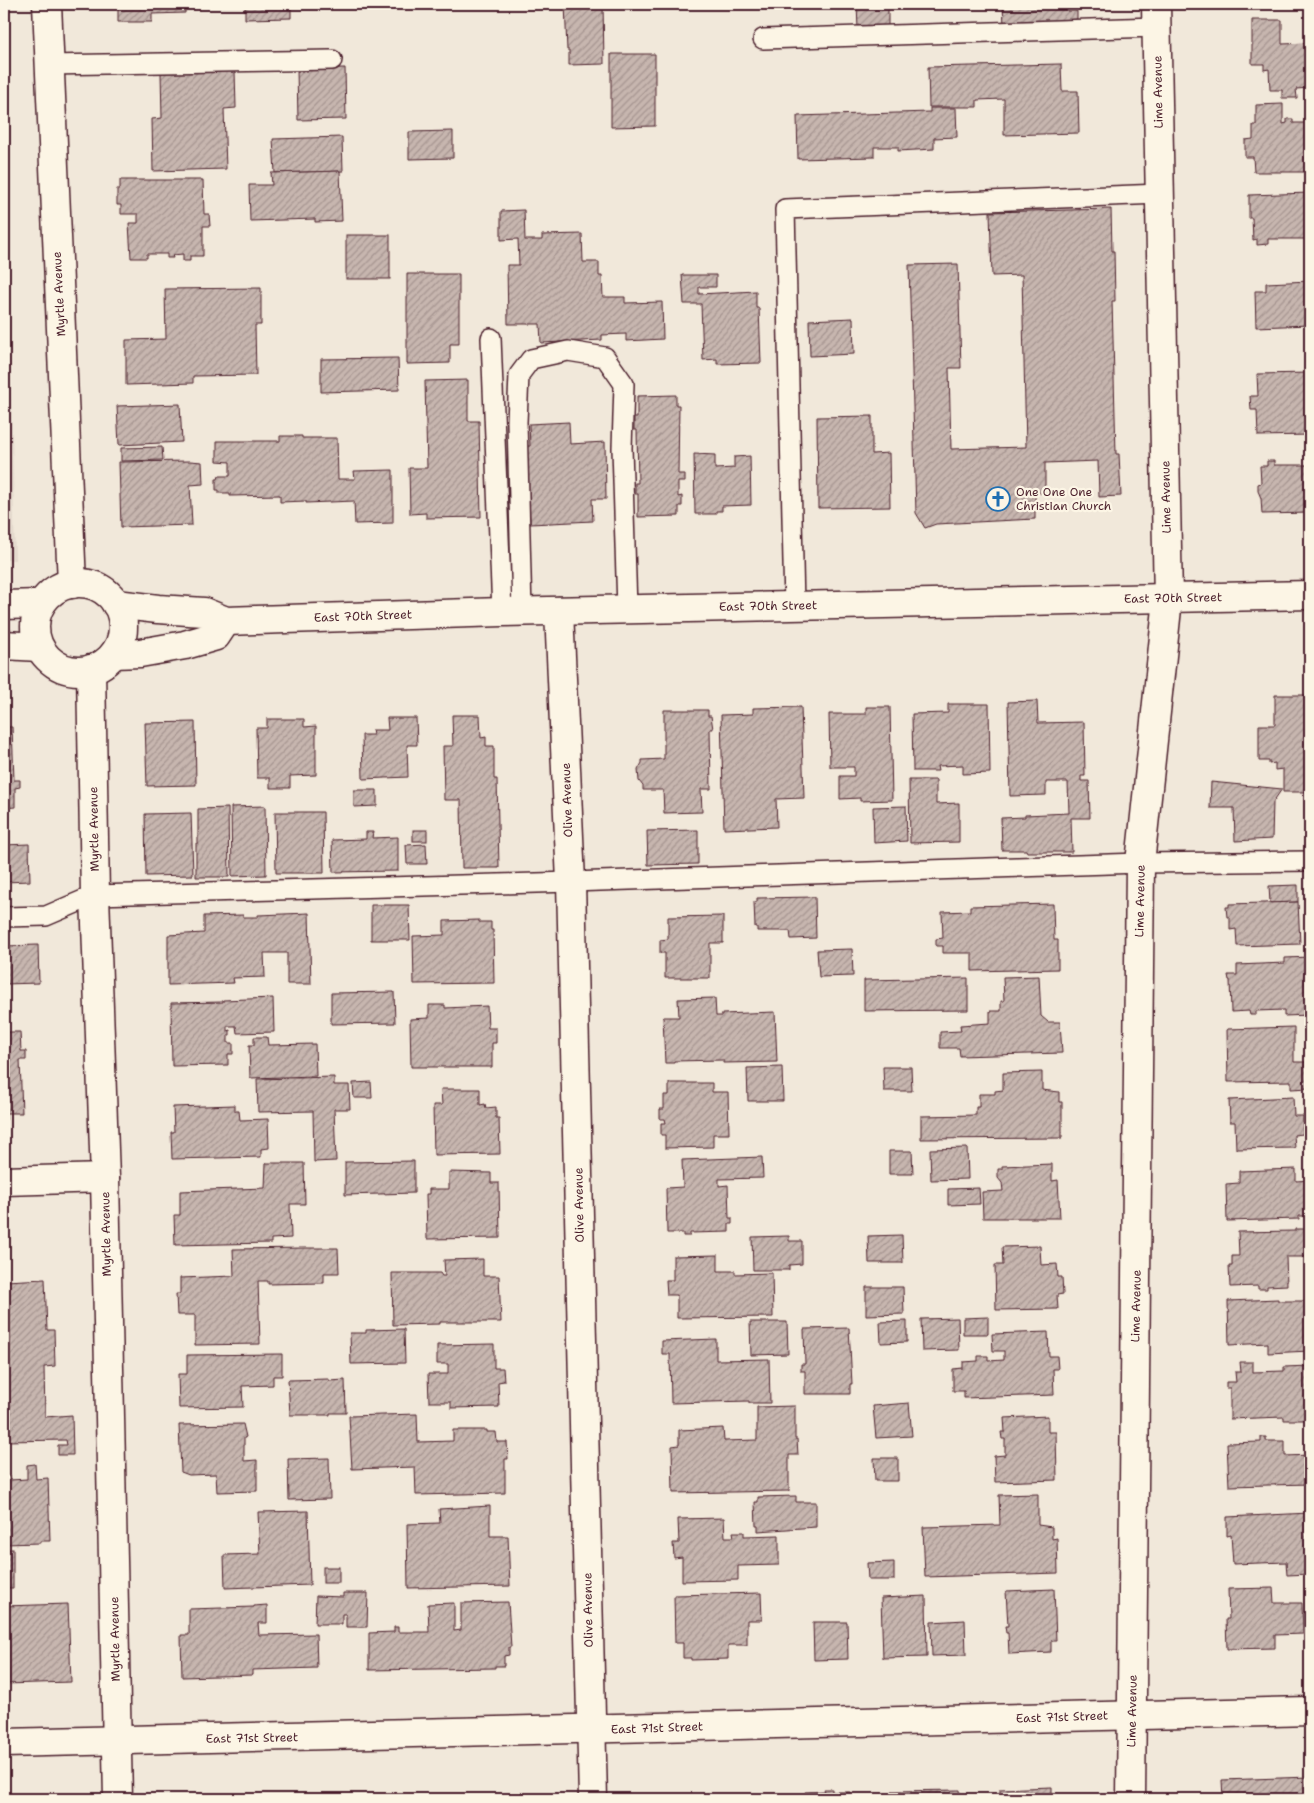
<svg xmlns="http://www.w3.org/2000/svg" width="1314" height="1803" font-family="'Shantell Sans',sans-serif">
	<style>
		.built { fill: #e4d9cd }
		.building { fill: url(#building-hatch); stroke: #4a1f2b }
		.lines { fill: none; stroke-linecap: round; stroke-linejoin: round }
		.lane-casing { stroke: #4a1f2b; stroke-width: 22 }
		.street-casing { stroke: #4a1f2b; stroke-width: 31 }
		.secondary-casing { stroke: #4a1f2b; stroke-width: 31 }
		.lane { stroke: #fcf5e5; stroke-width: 19 }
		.street { stroke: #fcf5e5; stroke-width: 28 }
		.secondary { stroke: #fcf5e5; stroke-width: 28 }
		.labels { text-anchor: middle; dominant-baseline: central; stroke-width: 4.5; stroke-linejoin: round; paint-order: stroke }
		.street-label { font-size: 12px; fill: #4a1f2b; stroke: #fcf5e5 }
		.poi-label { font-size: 12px; fill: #4a1f2b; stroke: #fcf5e5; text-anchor: start }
	</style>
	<defs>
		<pattern id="building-hatch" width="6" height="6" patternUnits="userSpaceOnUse" patternTransform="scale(1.25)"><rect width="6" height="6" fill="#c7b6af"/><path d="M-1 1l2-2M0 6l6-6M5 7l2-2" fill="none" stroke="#a4938f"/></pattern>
	</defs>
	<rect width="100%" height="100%" fill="#f1e8da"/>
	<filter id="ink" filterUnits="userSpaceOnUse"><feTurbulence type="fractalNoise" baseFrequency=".02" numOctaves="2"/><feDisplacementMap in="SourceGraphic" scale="10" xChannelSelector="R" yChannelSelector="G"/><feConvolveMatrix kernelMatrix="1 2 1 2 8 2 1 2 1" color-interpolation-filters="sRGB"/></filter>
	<g filter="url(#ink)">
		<!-- built -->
		<path class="built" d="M4 96 15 560H4Z"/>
		<!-- building -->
		<g class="building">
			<path d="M118 4H185V13L152 14V22H118Z"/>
			<path d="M245 4H291V18L245 19Z"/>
			<path d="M565 4H603L604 64 569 65V50H567Z"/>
			<path d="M738 4H834V8L794 9V6L738 7Z"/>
			<path d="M857 4H888V29H858Z"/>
			<path d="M1003 4H1067V11H1077V23L1004 25Z"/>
			<path d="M1252 20H1282V44L1310 43V88L1296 89 1297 98H1282V90H1270L1269 69 1264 70V64H1252Z"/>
			<path d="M611 54H655V126L611 127Z"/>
			<path d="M1061 64 1062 91H1078L1079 133 1004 135V99L977 100V107H929L928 67Z"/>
			<path d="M345 68 346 119 298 120 297 69Z"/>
			<path d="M235 71 236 108 224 109 226 169 153 171 152 119 162 118 161 73Z"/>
			<path d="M1283 104V124L1287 123V119H1293V123H1310V172H1254L1253 157H1245V140L1253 139V125H1256V105Z"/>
			<path d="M930 108H956L957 137 934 138V149L898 151V147H874V157L798 159 797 116 930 112Z"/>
			<path d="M453 131V158L409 159V132Z"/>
			<path d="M342 137 343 171 275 173 273 139Z"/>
			<path d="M340 171 342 221 315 222V219L250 221 249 185H272L271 173Z"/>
			<path d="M120 180H203L204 214H209L210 226H203V256H190V261H183V254L172 255 173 258H167V254H147V258H131L129 223H138V214H121V205H117V189H120Z"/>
			<path d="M1310 193V243H1308V239H1268V244L1257 245V239L1253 240 1252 218H1249V195Z"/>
			<path d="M1111 209 1112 251H1114L1115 301H1112L1116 454H1119L1121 496 1099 497 1098 461 1045 463V493H1035V519L936 524 925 528 916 513 909 265 958 264 961 368H949L951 449 1026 447 1022 275 992 276 990 212Z"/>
			<path d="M524 210 525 240H542V235L582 234 583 262H599V276H602L603 297H625V303L662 302 663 339 626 341V334L602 335V340L541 343 540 324H508L507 265H519L518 239 501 240V211Z"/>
			<rect x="346" y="235" width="44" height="44"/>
			<path d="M407 274H459V344H450V363L407 364Z"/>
			<path d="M682 275H716V287H699V294L756 291V308H759L761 363 717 364V359L703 360 701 304H684Z"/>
			<path d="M1310 281V325L1256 327 1255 291H1266V283Z"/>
			<path d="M261 288V325H255L256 375 193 376V383L126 385V340L166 339 165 289Z"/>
			<path d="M853 318 854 354 810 356 809 320Z"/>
			<path d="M398 358 399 390 321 392V359Z"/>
			<path d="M1310 373V435L1258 436 1257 410H1251L1250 396H1258L1257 374Z"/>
			<path d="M468 380V421H479L481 517 426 518V513L410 514 409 468H427L425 381Z"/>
			<path d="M676 395V405H679L678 474H685V482H678V497L682 496V506H679V516L638 517V494H635V483H638L637 430H634V418H637V396Z"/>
			<path d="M180 404 182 442 119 445 117 406Z"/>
			<path d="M872 416V454L889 453 890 507 818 508 817 417Z"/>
			<path d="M569 422 570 444 605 442 606 499H592L593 521 530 524 527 446H530L529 424Z"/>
			<path d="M280 436H302V438H337L338 479H355L354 471 393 470V523L355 524 354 501 306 503V501L280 502V495L230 496V493H219V490H216V479H218L219 476H230V462L217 461V441H280Z"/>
			<path d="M162 447 163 460 121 461V448Z"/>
			<path d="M694 454 715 455V469L734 468V457L750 456 751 505 722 506V511H716V514H695Z"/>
			<path d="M190 461 202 462 203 484 190 485 192 525 121 527 119 462Z"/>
			<path d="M1267 461H1274V465H1310V513L1262 514 1261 498 1258 491V484L1261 483 1260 466H1267Z"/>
			<path d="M1275 695H1310V792H1283V769L1275 770V763L1269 764V761H1259V725H1275Z"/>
			<path d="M1037 701 1038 723 1084 722 1085 776H1081V781H1089L1090 818H1071L1072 852H1027L1026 850H1002L1001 818 1025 817V815L1069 813 1068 782H1046V795L1010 796 1008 702Z"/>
			<path d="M948 704H989L990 773 963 774V765L937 766 938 771H913L912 714 948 713Z"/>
			<path d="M801 707 804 798 776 799 777 827 724 829 721 715 753 714V708Z"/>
			<path d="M866 707H890L892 800 860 801V798L840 799V776H854V767H830L829 714H866Z"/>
			<path d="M664 710H708V716H711L713 729H710L711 789H701L702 812 664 813 663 790H643V786L639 781 638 770 642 763V760L664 759Z"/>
			<path d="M452 715H480L481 738 486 737V746H494V779H497L499 868H462L461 800H444L443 746H453Z"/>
			<path d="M387 718H416L417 745H407L408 777 363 779 362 735H373L372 730H388Z"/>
			<path d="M267 719H304V727L316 726V775L290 776V788H270V778H257L256 728H267Z"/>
			<path d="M195 722 196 785 147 786 145 723Z"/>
			<path d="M4 727H12L14 780H20V787L15 788V807L4 808Z"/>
			<path d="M909 780H936V804L959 803V842L910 843Z"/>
			<path d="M1211 782 1282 789 1273 802 1272 839 1235 841 1234 808H1210Z"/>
			<path d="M354 790H377V806L354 807Z"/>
			<path d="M265 806 266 875 232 876 231 807Z"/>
			<path d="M906 806 907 841 874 843 873 807Z"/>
			<path d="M228 808 229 877H196V843H198V809Z"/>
			<path d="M275 812H323L324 873H276Z"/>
			<path d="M191 813 193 875 146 876 145 814Z"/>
			<rect x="413" y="830" width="14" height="11"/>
			<path d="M698 830V864L648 865 647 831Z"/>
			<path d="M366 832H373L372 838 398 837V871L333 872 332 840 366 839Z"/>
			<path d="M29 844 30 881 4 882V845Z"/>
			<path d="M426 844 427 864H407L406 845Z"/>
			<path d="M1298 885V902L1270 903 1269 886Z"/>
			<path d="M1307 894H1310V930H1308Z"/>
			<path d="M815 897 816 938 791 939 790 931H757V927H755L754 902H757V898Z"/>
			<path d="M1298 902 1300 944 1237 946 1236 929 1230 930V917H1227L1226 907H1229V904Z"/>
			<path d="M1053 904 1054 940H1058V969L972 971V953H943V946H936V939L943 938 942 912 970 911V906Z"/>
			<path d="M371 905H409L410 940H371Z"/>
			<path d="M309 913 311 984H287V953H264L265 977 233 978 234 983 168 985V935L204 933V916L243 915V917H258V915Z"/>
			<path d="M723 916V943H710V978H665V953H660V940L668 939V917Z"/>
			<path d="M479 920V922H491V930H493L494 983 414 984 413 936 444 935V921Z"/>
			<path d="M38 945 39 983 4 984V946Z"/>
			<path d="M852 949 853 976 819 977 817 950Z"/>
			<path d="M1310 957V1015L1284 1016V1010L1256 1011V1015H1250L1249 1011 1231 1012 1230 980H1229L1228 975H1237V965L1285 963V958Z"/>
			<path d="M1039 976 1041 1016 1048 1022H1060L1062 1053 960 1056 959 1048H940V1032L961 1031 960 1025 990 1023V1011H1001V1001H1004L1003 977Z"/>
			<path d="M968 978V1010L864 1011V980Z"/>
			<path d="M394 992 395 1023 331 1024V993Z"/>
			<path d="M273 998 274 1032 237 1033 236 1026H227V1031L230 1030V1035H228V1043H233V1054H228V1065L172 1066 171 1003 223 1002V1000Z"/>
			<path d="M715 998 716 1016H722V1014L775 1012 777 1062 723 1063V1060L674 1061V1063H665L663 1017H679L678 999Z"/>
			<path d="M429 1005H445V1008L487 1006 488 1028H496V1043H492V1067H411L410 1019 429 1018Z"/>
			<path d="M1294 1027V1062H1310V1088L1291 1089V1081L1228 1082 1227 1029Z"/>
			<path d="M4 1032H20L21 1051H26V1060H20L22 1113H6V1120H4Z"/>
			<path d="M254 1037H267L268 1045 315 1044 316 1076 250 1078 249 1045H254Z"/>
			<path d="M782 1067 783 1101H748L747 1068Z"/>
			<path d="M883 1067H911L912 1091H884Z"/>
			<path d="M1042 1072V1090L1059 1092V1102H1062V1138L921 1139V1116L976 1115V1107H979V1094H995V1091L1003 1090V1073Z"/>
			<path d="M334 1077V1085H349L350 1109H334L336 1161 314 1162 313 1111 258 1112 257 1079Z"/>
			<path d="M371 1082 372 1098H354L353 1083Z"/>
			<path d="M669 1083H712V1092H728L729 1134H713V1147L665 1148V1135H661V1123H666L665 1119H660V1109H664V1095H669Z"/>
			<path d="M441 1089H480V1105L485 1104 486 1108 496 1107V1118H499L500 1154 434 1155 433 1105H442Z"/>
			<path d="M1293 1097 1294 1116H1303V1134L1294 1135 1295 1148 1236 1149 1235 1122H1230L1229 1100Z"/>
			<path d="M235 1105V1111H239L240 1120 268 1119 269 1148 261 1149V1157L172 1159 171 1132H174L173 1107Z"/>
			<path d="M967 1148 968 1179 931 1180 930 1149Z"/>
			<path d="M889 1151H912L913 1174H889Z"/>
			<path d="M762 1157 763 1178 719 1179V1186L728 1185 729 1218H732V1224H729V1232L690 1233V1236H683V1233H667L666 1188 683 1187 682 1160Z"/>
			<path d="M414 1161V1193L345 1195V1162Z"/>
			<path d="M266 1163H304L305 1204H290L291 1238 271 1239V1243L175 1245 174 1215H180V1191L265 1188Z"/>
			<path d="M1052 1164V1181L1058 1180 1060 1218H983L982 1192 1003 1191 1002 1183 998 1178V1169H1002V1166Z"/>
			<path d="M1296 1169V1181L1310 1180V1216H1299V1219L1227 1221 1226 1184 1239 1183V1171Z"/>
			<path d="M449 1172 491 1173V1183H499L500 1238 427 1239 426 1194H429V1189H449Z"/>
			<path d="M979 1188 980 1204 948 1205V1189Z"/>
			<path d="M1295 1229H1309L1310 1231V1257H1286L1287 1285 1267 1286V1289H1258V1286L1230 1287 1229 1266H1232V1256H1239L1238 1232 1295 1231Z"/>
			<path d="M902 1235 903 1263H869L868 1236Z"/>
			<path d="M789 1236V1241H802V1264L789 1265V1270H753L752 1237Z"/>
			<path d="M1040 1246 1041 1265 1057 1264 1058 1277H1062L1063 1294 1057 1295 1058 1309 996 1310 995 1265H1003L1002 1247Z"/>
			<path d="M305 1248H338L339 1273H324V1283L268 1284V1281H258L260 1344 195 1345V1315H177L176 1294H180V1278L234 1276 233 1249Z"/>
			<path d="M718 1255V1271H735V1274L772 1273 773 1317 677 1318V1295H667L666 1280H673V1256Z"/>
			<path d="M483 1259V1276H499L501 1322H440V1324L393 1325 392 1273H440L442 1276H445L444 1260Z"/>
			<path d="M4 1268 5 1281 45 1279 47 1330H54L55 1366 44 1367 45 1417 72 1415 73 1455H58V1445H67L66 1440 4 1441Z"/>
			<path d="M866 1287H903L904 1314 866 1315Z"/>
			<path d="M1278 1299V1301H1310V1351L1268 1353V1343L1229 1345 1228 1301Z"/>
			<path d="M988 1317V1334H963V1318Z"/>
			<path d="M958 1318 959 1350 922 1351 921 1319Z"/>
			<path d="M907 1321V1342L881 1343 880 1322Z"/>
			<path d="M750 1322H787L788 1354 751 1355Z"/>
			<path d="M849 1328 852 1384H850V1394H805V1371H801V1364H805L804 1329Z"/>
			<path d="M404 1329 405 1363 351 1364 350 1333H366V1330Z"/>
			<path d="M1048 1332 1049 1356H1057L1058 1369H1053L1054 1395 964 1398V1391H953V1369L963 1368V1362L978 1361V1356H988V1361L1004 1360V1351H993L992 1334Z"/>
			<path d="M716 1339V1360L769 1359 770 1403H749V1401L671 1403 670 1354H662V1341Z"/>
			<path d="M494 1344V1368H503L504 1381 498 1382 499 1407 451 1408V1402H429L428 1374H448V1364H437V1345Z"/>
			<path d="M282 1354V1376H273V1385L242 1386 243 1407 179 1408 178 1374H187V1355Z"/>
			<path d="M1240 1362H1253V1372L1284 1371V1367L1310 1366V1420H1284V1417L1230 1419V1388H1226V1382H1236L1235 1372H1241Z"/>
			<path d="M329 1379V1381L345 1380 346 1413H330V1415H290L288 1380Z"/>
			<path d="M909 1403 912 1436 876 1438 873 1406Z"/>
			<path d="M795 1406V1439H797L798 1455H789V1491L673 1493 672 1446 679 1445V1430L723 1428 724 1441 757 1440V1407Z"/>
			<path d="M417 1414 418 1442 453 1441V1430H487V1432H496L497 1442H507L508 1459H505V1493L416 1495 415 1467 352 1469 349 1416Z"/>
			<path d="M1048 1416V1432H1056L1057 1480 995 1482 994 1456 1005 1455V1439H1002L1001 1432H1005L1004 1418Z"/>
			<path d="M243 1424 246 1437 244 1438V1461L257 1460V1491L217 1492 216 1474 189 1475 181 1472 179 1425Z"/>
			<path d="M1261 1437H1266V1441H1285V1456L1310 1455V1484L1229 1486 1227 1443 1261 1442Z"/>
			<path d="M329 1458 330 1499 289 1500 288 1459Z"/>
			<path d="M874 1458H898V1481H875Z"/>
			<path d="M35 1464 36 1479 48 1478 50 1541H40V1543L4 1544V1477L10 1476V1480L27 1479V1465Z"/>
			<path d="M1038 1494V1525L1052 1527V1539L1057 1538 1058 1573 925 1577 923 1527 1000 1525 999 1495Z"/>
			<path d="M796 1496V1502H816V1527L758 1531V1526H756L755 1502H758V1497Z"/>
			<path d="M490 1506V1536H508L510 1586 408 1588 407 1524 440 1523 439 1509Z"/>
			<path d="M308 1511 310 1585 225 1588 224 1555 260 1554 258 1512Z"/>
			<path d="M1310 1513V1574L1287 1575 1286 1562 1233 1564 1231 1535 1227 1536V1517Z"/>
			<path d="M724 1518 725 1537H734L733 1532H744V1536L779 1535V1565L738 1566V1580L682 1581V1557L674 1558 673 1543H679L678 1519Z"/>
			<rect x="4" y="1549" width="9" height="39"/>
			<path d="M894 1562V1580H868L867 1563Z"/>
			<rect x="323" y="1567" width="16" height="16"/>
			<path d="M1273 1588 1274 1603H1302L1303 1634 1275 1635V1648L1227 1649 1226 1619H1229L1228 1589Z"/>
			<path d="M1054 1589 1056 1641H1051V1652L1009 1654 1008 1633H1006L1005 1626H1008L1006 1591Z"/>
			<path d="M343 1593H368L367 1627H346V1614H342V1624H315L316 1596 343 1597Z"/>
			<path d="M761 1593 762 1620H747V1645H728V1659L691 1660V1658H683V1643H675L674 1595Z"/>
			<path d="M926 1596 927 1657 883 1658 881 1598Z"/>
			<path d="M508 1602 511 1647H509V1655L504 1656V1666H495V1668L369 1670V1633L394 1632V1627H398V1632H429L428 1604 454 1603V1631L461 1630V1603Z"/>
			<path d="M68 1604 71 1682 4 1684V1606Z"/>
			<path d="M267 1605V1623H258L259 1635 316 1634 317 1668 252 1670V1675L182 1677 181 1635H189V1609L254 1607V1606Z"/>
			<path d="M965 1620 966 1655 932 1656 931 1622Z"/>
			<path d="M813 1622H847L848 1659 814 1660Z"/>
			<path d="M1310 1777V1799H1223L1222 1780Z"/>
			<path d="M1052 1787V1799H1000V1789Z"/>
			<path d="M824 1789H832V1792H851V1799H806L805 1792 825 1791Z"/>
			<path d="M960 1790 961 1799H893L892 1791Z"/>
			<path d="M793 1794V1799H760V1796Z"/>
			<path d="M728 1797V1799H687V1798Z"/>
		</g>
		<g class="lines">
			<!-- lane casing -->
			<g class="lane-casing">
				<g id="lane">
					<path d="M763 39 1156 27"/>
					<path d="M48 65 332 60"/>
					<path d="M491 338 502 612"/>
					<path d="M794 606 785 209 1160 194"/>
					<path d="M522 612 517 422 519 375 531 359 568 351 605 357 624 384 622 448 627 609"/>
					<path d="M4 917 46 916 95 895 571 882 1140 863 1310 861"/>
				</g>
			</g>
			<!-- street casing -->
			<g class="street-casing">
				<g id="street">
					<path d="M47 4 72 584"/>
					<path d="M559 611 571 882 593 1799"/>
					<path d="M91 669 95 895 105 1178 118 1799"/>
					<path d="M4 1181 105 1178"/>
					<path d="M4 1743 1310 1711"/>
					<path d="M1131 1799 1140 863 1168 599 1156 4"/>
				</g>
			</g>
			<!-- secondary casing -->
			<g class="secondary-casing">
				<g id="secondary">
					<circle cx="79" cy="627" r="44"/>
					<path d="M116 604 158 609 204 612 226 621 502 612 1310 595"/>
					<path d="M4 605 41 604"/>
					<path d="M4 645 39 647"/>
					<path d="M114 654 140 653 185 645 216 636 226 621"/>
				</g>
			</g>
			<!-- lane -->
			<use href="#lane" class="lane"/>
			<!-- street -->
			<use href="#street" class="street"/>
			<!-- secondary -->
			<use href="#secondary" class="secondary"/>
		</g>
	</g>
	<!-- icons -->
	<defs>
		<g id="church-ring" transform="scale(1.25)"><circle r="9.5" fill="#fcf5e5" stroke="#1f6fb2" stroke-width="1.5"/><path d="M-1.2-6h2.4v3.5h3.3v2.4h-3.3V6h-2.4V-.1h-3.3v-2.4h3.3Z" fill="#1f6fb2"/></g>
	</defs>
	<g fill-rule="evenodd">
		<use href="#church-ring" x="998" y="499"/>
	</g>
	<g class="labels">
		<!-- street labels -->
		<g class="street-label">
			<text transform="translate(1158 92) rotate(-91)">Lime Avenue</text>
			<text transform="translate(59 294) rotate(-93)">Myrtle Avenue</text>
			<text transform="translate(1166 497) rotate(-91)">Lime Avenue</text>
			<text transform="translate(1173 598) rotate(-1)">East 70th Street</text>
			<text transform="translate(768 606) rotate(-1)">East 70th Street</text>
			<text transform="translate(363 616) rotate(-2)">East 70th Street</text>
			<text transform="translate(567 800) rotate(-92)">Olive Avenue</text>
			<text transform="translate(94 829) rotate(-91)">Myrtle Avenue</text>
			<text transform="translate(1140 901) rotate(-89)">Lime Avenue</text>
			<text transform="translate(579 1205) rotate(-91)">Olive Avenue</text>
			<text transform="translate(106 1234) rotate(-91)">Myrtle Avenue</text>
			<text transform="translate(1136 1306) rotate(-89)">Lime Avenue</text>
			<text transform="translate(588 1610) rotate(-91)">Olive Avenue</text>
			<text transform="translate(115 1639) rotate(-91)">Myrtle Avenue</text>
			<text transform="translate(1132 1711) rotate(-89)">Lime Avenue</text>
			<text transform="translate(1062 1717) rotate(-2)">East 71st Street</text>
			<text transform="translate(657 1728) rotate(-2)">East 71st Street</text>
			<text transform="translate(252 1738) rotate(-1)">East 71st Street</text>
		</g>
		<!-- poi labels -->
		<g class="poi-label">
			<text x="1016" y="492">One One One<tspan x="1016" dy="14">Christian Church</tspan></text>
		</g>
	</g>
	<!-- margin -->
	<rect width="1314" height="1803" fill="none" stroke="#fcf5e5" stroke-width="20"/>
	<rect x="10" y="10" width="1294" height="1783" fill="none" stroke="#4a1f2b" stroke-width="2" filter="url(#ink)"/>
</svg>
